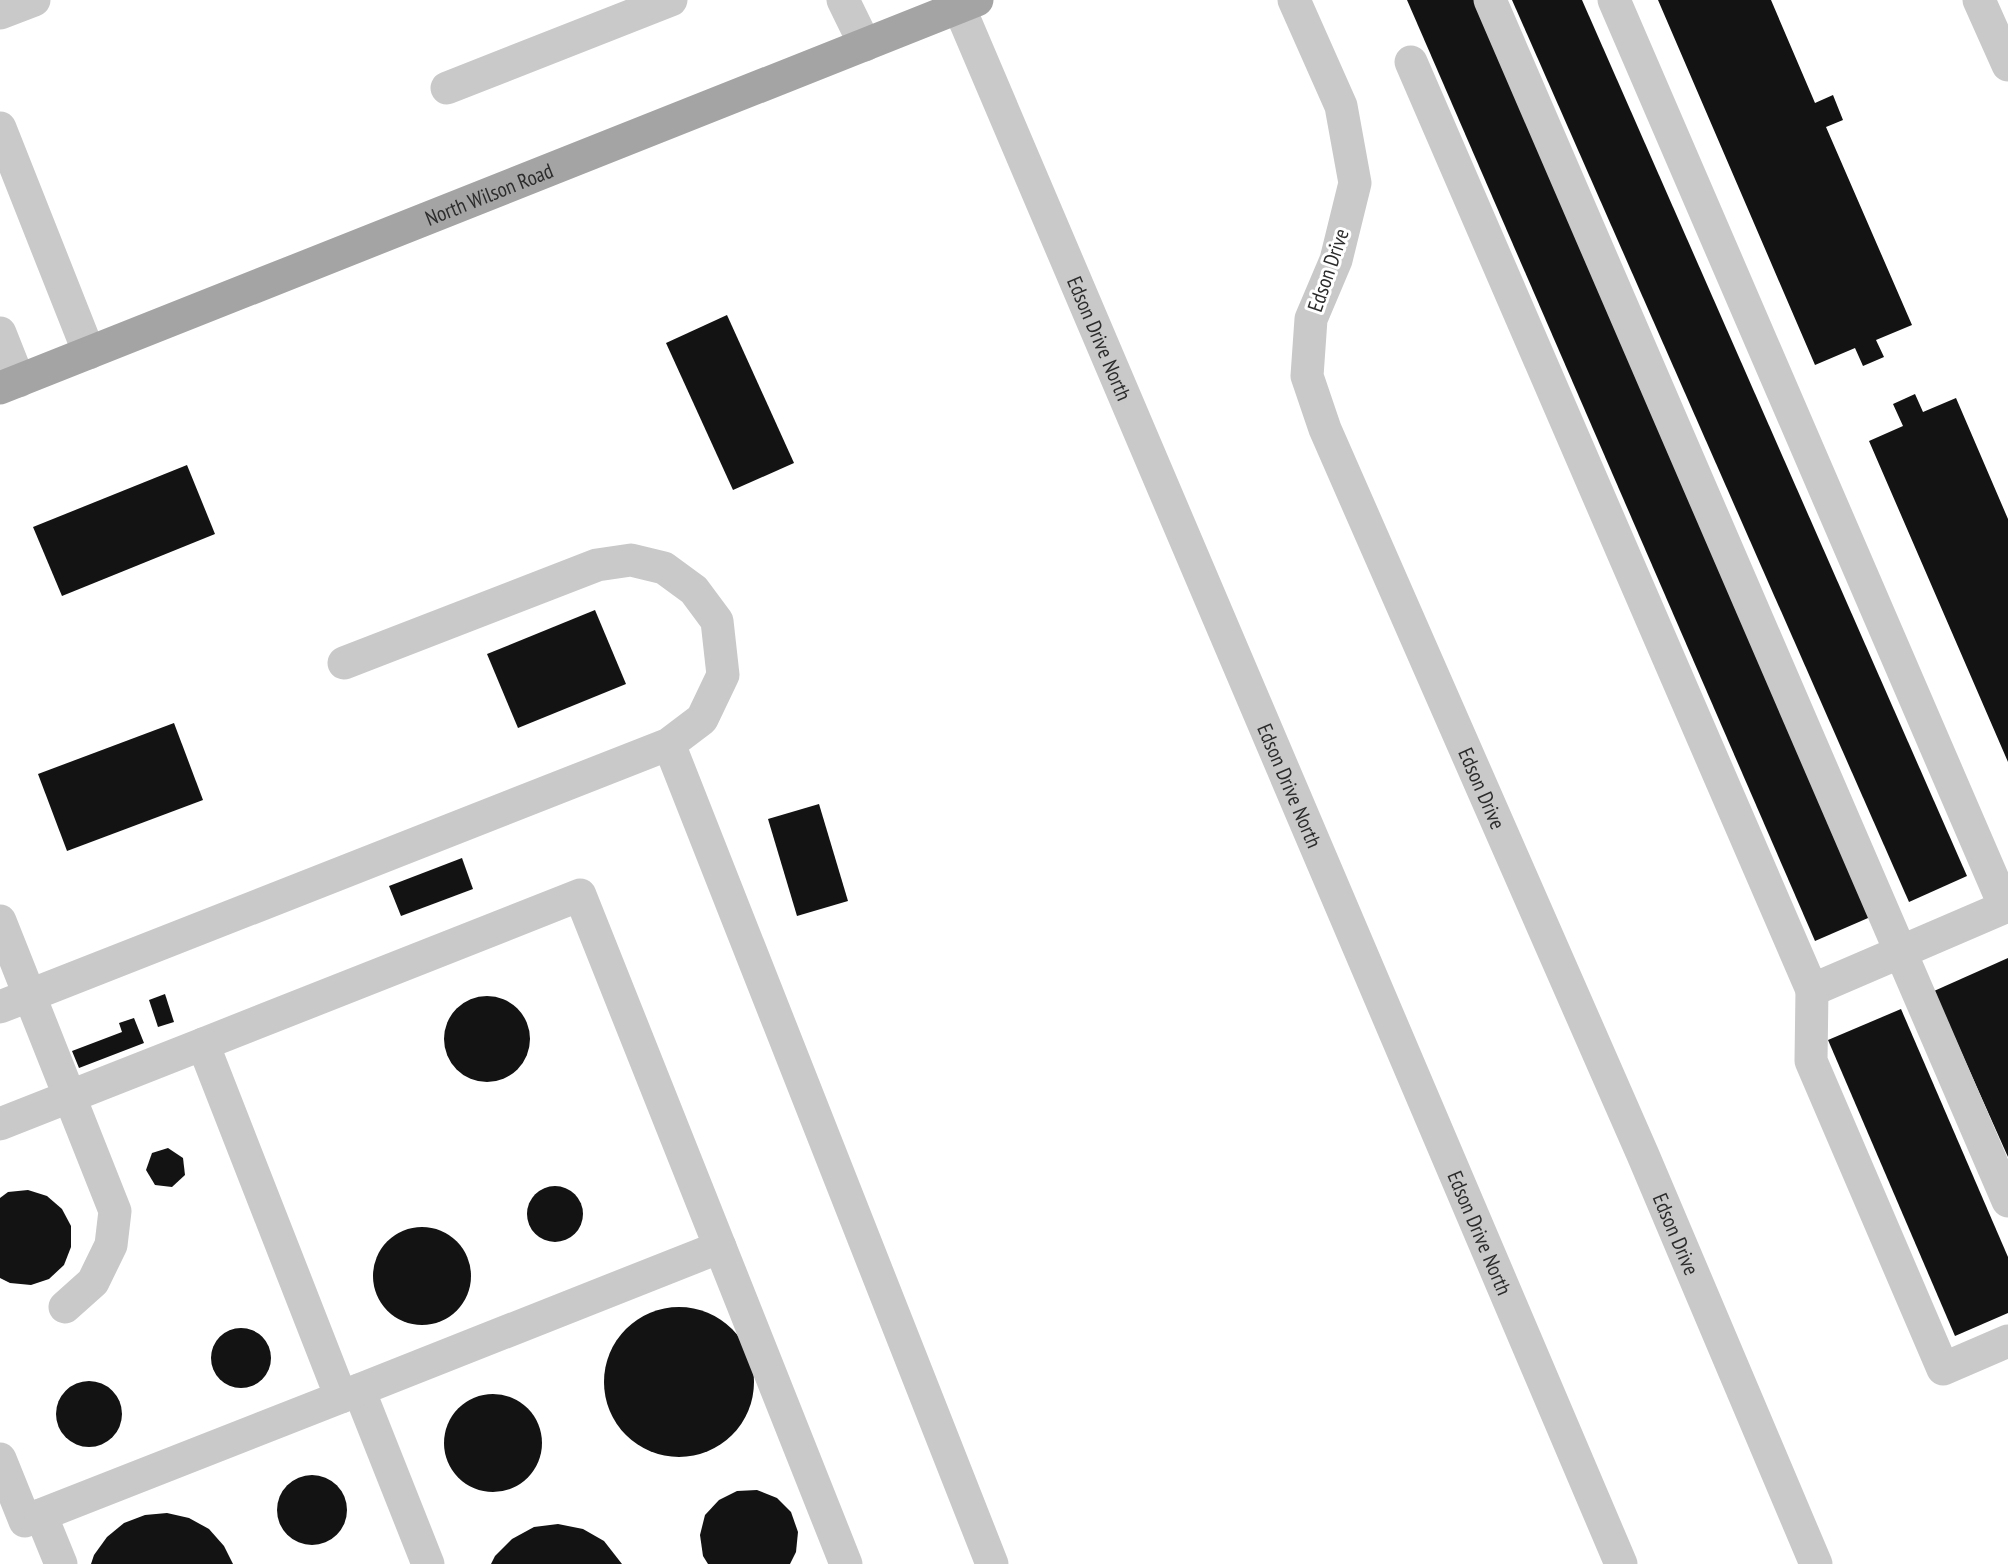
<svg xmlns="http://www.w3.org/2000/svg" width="2008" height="1564" font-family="'PT Sans Narrow',sans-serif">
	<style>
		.building { fill: #131313 }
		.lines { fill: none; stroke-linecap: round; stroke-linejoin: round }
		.minor { stroke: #c9c9c9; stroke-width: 33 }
		.major { stroke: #a4a4a4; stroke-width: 33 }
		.labels { text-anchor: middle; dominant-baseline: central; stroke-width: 6; stroke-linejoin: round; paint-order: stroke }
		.street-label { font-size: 21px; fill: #2c2c2c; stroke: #fff }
	</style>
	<rect width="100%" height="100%" fill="#fff"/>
	<!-- building -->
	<g class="building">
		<path d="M1407 0H1479L1875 915 1815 941Z"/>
		<path d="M1512 0H1582L1967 876 1909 902Z"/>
		<path d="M1658 0H1771L1815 103 1833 95 1843 120 1826 127 1912 325 1876 340 1884 357 1863 366 1855 348 1815 365Z"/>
		<path d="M727 315 794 463 733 490 666 343Z"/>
		<path d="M1915 394 1923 412 1956 398 2008 519V762L1869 441 1903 426 1893 404Z"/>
		<path d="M187 465 215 534 62 596 33 527Z"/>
		<path d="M595 610 626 684 518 728 487 654Z"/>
		<path d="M174 723 203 800 67 851 38 774Z"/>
		<path d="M819 804 848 901 797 916 768 819Z"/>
		<path d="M462 858 473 889 401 916 389 886Z"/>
		<path d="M2008 958V1157L1934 991Z"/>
		<path d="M165 994 174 1022 158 1027 149 1000Z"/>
		<circle cx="487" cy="1039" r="43"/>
		<path d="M1901 1009 2008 1257V1313L1955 1336 1828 1040Z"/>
		<path d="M134 1018 144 1043 79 1068 72 1051 122 1032 119 1023Z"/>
		<path d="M168 1148 183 1158 185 1175 172 1187 155 1185 146 1170 152 1153Z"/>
		<circle cx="555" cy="1214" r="28"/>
		<path d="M28 1190 47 1196 62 1209 71 1226V1247L64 1265 49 1279 31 1285 10 1283 0 1278V1198L8 1192Z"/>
		<circle cx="422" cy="1276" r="49"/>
		<circle cx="679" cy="1382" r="75"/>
		<circle cx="241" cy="1358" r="30"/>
		<circle cx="89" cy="1414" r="33"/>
		<circle cx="493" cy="1443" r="49"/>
		<circle cx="312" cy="1510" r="35"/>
		<path d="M757 1490 777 1498 791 1512 798 1532 796 1552 790 1564H708L703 1556 700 1535 705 1515 719 1500 737 1491Z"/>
		<path d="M167 1513 189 1518 209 1529 224 1546 233 1564H91L94 1555 107 1537 124 1523 145 1515Z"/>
		<path d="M558 1524 583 1529 604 1541 622 1564H491L495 1556 512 1539 534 1527Z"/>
	</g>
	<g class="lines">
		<!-- minor -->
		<g class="minor">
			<path d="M843 0 865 45"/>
			<path id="s1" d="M1294 0 1341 106 1355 183 1336 260 1311 319 1307 376 1325 429 1643 1155 1816 1564"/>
			<path d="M1490 0 2008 1201"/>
			<path d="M1979 0 2008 65"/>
			<path id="s2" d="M959 7 1621 1564"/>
			<path d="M0 13 34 0"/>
			<path d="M1411 62 1812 990 2005 907 1614 0"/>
			<path d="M447 88 671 0"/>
			<path d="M0 128 89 353"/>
			<path d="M0 333 19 381"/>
			<path d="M669 744 992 1564"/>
			<path d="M0 921 115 1211 111 1245 93 1282 65 1307"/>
			<path d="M1812 990 1811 1061 1943 1369 2008 1341"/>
			<path d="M0 1007 669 744 702 719 723 675 717 621 694 590 664 568 631 560 597 565 344 663"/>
			<path d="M203 1044 580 895 720 1247"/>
			<path d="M0 1124 203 1044 341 1397 25 1521 0 1459"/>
			<path d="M359 1390 428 1564"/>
			<path d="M341 1397 720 1247 846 1564"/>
			<path d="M41 1515 61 1564"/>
		</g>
		<!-- major -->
		<path class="major" id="s3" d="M0 388 977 0"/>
	</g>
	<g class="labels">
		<!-- street labels -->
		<g class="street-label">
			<text stroke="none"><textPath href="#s3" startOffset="526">North Wilson Road</textPath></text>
			<text transform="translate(1328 270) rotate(-71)">Edson Drive</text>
			<text stroke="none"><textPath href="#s2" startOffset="360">Edson Drive North</textPath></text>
			<text stroke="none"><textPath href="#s2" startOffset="846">Edson Drive North</textPath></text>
			<text stroke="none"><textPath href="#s1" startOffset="843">Edson Drive</textPath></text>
			<text stroke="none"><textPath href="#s2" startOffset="1332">Edson Drive North</textPath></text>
			<text stroke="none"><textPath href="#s1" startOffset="1329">Edson Drive</textPath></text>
		</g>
	</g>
</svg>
